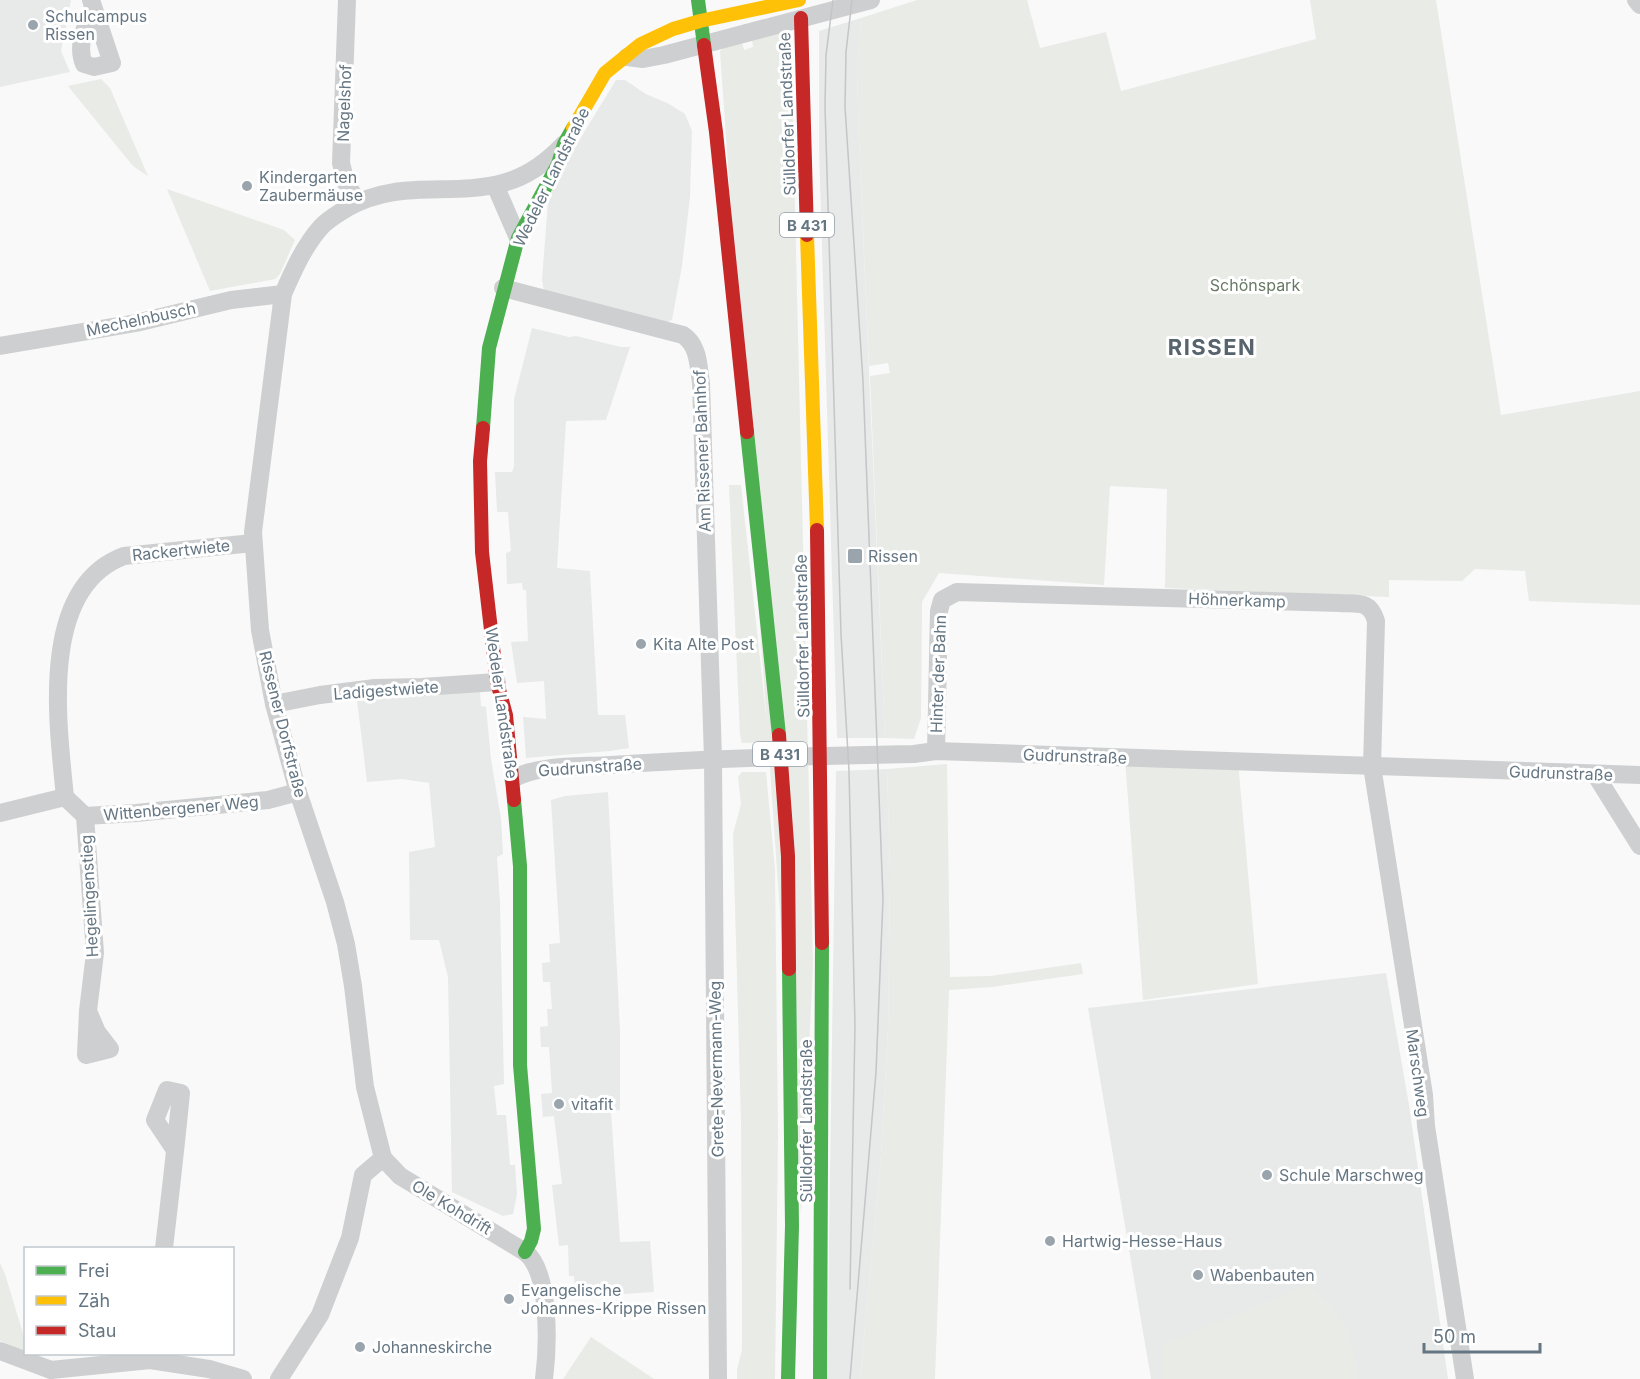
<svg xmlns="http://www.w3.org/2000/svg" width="1640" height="1379" font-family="Inter,sans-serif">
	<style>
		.built { fill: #e8e9e9 }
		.green { fill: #e8ebe6 }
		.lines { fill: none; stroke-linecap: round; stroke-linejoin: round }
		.street { stroke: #cecfd0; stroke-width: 18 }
		.fast { stroke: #4caf50; stroke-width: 14 }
		.slow { stroke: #ffc107; stroke-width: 14 }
		.jam { stroke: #c62828; stroke-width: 14 }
		.tram { stroke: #c3c5c6; stroke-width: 1.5 }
		.poi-dot { fill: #99a4ac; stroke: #fff; stroke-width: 2 }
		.labels { text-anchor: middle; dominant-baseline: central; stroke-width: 6; stroke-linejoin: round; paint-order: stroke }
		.shield { fill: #fff; stroke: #939fa8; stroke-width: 1.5 }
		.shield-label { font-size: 15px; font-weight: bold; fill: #657683 }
		.poi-label { font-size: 16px; fill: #657683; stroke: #fff; text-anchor: start }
		.street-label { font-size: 16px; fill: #657683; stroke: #fff }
		.park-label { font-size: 16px; fill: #687a64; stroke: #fff }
		.district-label { font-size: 22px; font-weight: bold; letter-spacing: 1.5px; fill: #57646e; stroke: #fff }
	</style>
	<rect width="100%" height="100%" fill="#f9f9f9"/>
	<!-- built -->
	<g class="built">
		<path d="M0 0H71L61 51 70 72 0 87Z"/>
		<path d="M861 18 857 72 859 141 885 738H837L819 148V31Z"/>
		<path d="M616 80H625L646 94 669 104 685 114 692 131 690 197 682 266 672 320 667 322 544 292 542 279 549 190Z"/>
		<path d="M532 328 569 337 576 336 621 347H630L606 420 566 421 557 568 590 571 598 715H625L629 748 610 751 526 758 523 717 546 719 544 681 517 683 511 642 528 641 526 590H523L522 583 507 584 506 553 511 551 508 512H497L495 472H512L514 466V399Z"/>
		<path d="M480 691 481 706 486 707 491 759 501 819 503 854 497 857 500 903 504 1084 494 1086 497 1115H506L510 1165H515L517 1194 513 1214 503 1216 452 1192 448 977 439 940H410L409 852 435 847 429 783 402 779 367 782 357 700 385 695Z"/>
		<path d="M887 769 890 871 888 1028 881 1154 860 1379H827L836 771Z"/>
		<path d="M608 792 620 1031V1110L611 1111 620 1242 650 1241 654 1292 576 1297 574 1276H569L568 1245 559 1246 552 1185 562 1184 554 1116 543 1117 541 1094 552 1093 549 1047H541L540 1027 548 1026 547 1009H552L550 982H543L542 963 550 962 549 944 560 943 551 800 565 796Z"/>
		<path d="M1386 973 1409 1105 1448 1379H1151L1088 1008Z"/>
	</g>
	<!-- green -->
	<g class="green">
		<path d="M917 0H1027L1040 48 1106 32 1121 91 1316 39 1310 0H1436L1501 415 1640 391V605L1529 601 1525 571 1475 569 1462 581 1389 580V597L1165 588 1167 489 1110 486 1104 585 939 573 922 602 921 718 914 739 885 738 870 376 890 373 888 363 869 366 859 141 857 72 861 18Z"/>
		<path d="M779 31 787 35 791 41 813 965 801 1215 720 51 725 47 742 43 744 50 753 47 752 40Z"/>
		<path d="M101 79 110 88 148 176 133 166 68 86Z"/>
		<path d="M167 189 284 230 295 240 280 274 275 279 210 291Z"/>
		<path d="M729 485H741L769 742 742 743 740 735Z"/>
		<path d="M1125 758 1238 762 1258 984 1143 1000Z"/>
		<path d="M947 764 950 977 991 976 1081 963 1083 974 992 987 949 990 935 1379H860L881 1154 888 1028 890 871 887 769Z"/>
		<path d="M742 772H766L775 870 778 1133 775 1379H737V1369L742 1350V1291L741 1120 733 834 741 804 738 777Z"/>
		<path d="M0 1263 5 1274 25 1340V1351L0 1341Z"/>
		<path d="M1309 1285C1341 1317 1356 1331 1357 1379H1163L1164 1344Z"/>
		<path d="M591 1337 654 1379H563Z"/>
	</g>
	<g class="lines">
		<!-- street -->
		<g class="street">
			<path d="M91 0 112 63 94 67 84 64C76 45 86 25 93 7"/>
			<path d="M347 0 341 163 346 183 358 202"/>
			<path d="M1636 0 1640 5"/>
			<path d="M627 57 643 59 664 55 871 0"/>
			<path d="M495 185 518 238"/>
			<path d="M503 288 683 335C699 346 698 365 701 383L713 758 718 1379"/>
			<path d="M0 346 136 323 231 300 283 294"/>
			<path d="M274 704 320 695 375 688 422 687 497 682"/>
			<path d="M936 751 939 611 942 600 957 592 1339 603C1358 604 1370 600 1376 621L1372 766 1424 1095 1426 1126 1465 1379"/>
			<path d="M1595 774 1640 846"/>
			<path d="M513 779C538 764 582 767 611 765 712 758 813 756 914 754L936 751 1640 775"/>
			<path d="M65 797C58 725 38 588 124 556L253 543"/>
			<path d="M65 797 85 816 136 813 268 800 298 792"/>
			<path d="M0 813 65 797"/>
			<path d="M85 816 95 953 88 1011 86 1055 110 1049 97 1032 88 1011"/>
			<path d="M383 1158 365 1087 353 986 346 944 335 902 298 792 274 704 260 630 253 532 283 294C293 271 304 246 321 227 328 219 338 214 347 208 400 178 450 197 503 183 526 177 548 161 564 144"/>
			<path d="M383 1158 400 1176 525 1252C551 1272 548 1348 544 1379"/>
			<path d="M164 1248C170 1197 176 1145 181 1093L167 1090 155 1120 175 1150"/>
			<path d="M0 1351 51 1370 150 1360 209 1369 243 1379"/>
			<path d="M279 1379 320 1315 350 1238 363 1175 383 1158"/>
		</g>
		<!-- fast -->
		<g class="fast">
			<path d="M698 0 704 45"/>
			<path d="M483 428 489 348 518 238 558 164 564 144 573 128"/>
			<path d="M747 432 779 735"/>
			<path d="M514 800 520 866V1065L534 1229 531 1241 525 1252"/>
			<path d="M788 1379 792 1226 789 969"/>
			<path d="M820 1379 822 943"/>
		</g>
		<!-- slow -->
		<g class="slow">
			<path d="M573 128 605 73 641 44 673 29 700 21 799 0"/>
			<path d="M807 235 817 530"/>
		</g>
		<!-- jam -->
		<g class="jam">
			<path d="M801 18 807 235"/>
			<path d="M704 45 716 132 747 432"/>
			<path d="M483 428 480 461 482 552 497 682 506 715 514 800"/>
			<path d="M817 530 822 943"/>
			<path d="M779 735 788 856 789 969"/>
		</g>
		<!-- tram -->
		<g class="tram">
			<path d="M833 0 826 55 825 107 841 634 849 771 855 1026 850 1289"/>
			<path d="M850 1379 876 1072 883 899 863 381 845 107 846 52 852 0"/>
		</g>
	</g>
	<!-- markers -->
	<g class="poi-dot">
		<circle cx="33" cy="25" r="6"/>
		<circle cx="247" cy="186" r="6"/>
		<rect x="847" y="548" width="16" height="16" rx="3"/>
		<circle cx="641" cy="644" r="6"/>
		<circle cx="559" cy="1104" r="6"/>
		<circle cx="1267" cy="1175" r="6"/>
		<circle cx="1050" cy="1241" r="6"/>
		<circle cx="1198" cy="1275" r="6"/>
		<circle cx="509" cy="1299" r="6"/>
		<circle cx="360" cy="1347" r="6"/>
	</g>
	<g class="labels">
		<!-- shield labels -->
		<g class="shield">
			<rect x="780" y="213" width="54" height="24" rx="4.5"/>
			<rect x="753" y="742" width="54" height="24" rx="4.5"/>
		</g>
		<g class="shield-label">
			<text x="807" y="225">B 431</text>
			<text x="780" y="754">B 431</text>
		</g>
		<!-- poi labels -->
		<g class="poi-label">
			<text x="45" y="16">Schulcampus<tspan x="45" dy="18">Rissen</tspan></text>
			<text x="259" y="177">Kindergarten<tspan x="259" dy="18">Zaubermäuse</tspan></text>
			<text x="868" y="556">Rissen</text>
			<text x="653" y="644">Kita Alte Post</text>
			<text x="571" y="1104">vitafit</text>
			<text x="1279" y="1175">Schule Marschweg</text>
			<text x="1062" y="1241">Hartwig-Hesse-Haus</text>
			<text x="1210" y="1275">Wabenbauten</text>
			<text x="521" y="1290">Evangelische<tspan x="521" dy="18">Johannes-Krippe Rissen</tspan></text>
			<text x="372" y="1347">Johanneskirche</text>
		</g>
		<!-- street labels -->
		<g class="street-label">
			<text transform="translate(344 103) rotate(-88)">Nagelshof</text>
			<text transform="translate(787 114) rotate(-92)">Sülldorfer Landstraße</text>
			<text transform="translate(551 177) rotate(-64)">Wedeler Landstraße</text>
			<text transform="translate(141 319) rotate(-12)">Mechelnbusch</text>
			<text transform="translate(702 451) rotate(-92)">Am Rissener Bahnhof</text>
			<text transform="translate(181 550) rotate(-6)">Rackertwiete</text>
			<text transform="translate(1237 600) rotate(2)">Höhnerkamp</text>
			<text transform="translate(802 636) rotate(-91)">Sülldorfer Landstraße</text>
			<text transform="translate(938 674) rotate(-88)">Hinter der Bahn</text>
			<text transform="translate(386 690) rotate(-4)">Ladigestwiete</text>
			<text transform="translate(502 703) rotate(82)">Wedeler Landstraße</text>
			<text transform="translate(283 724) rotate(76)">Rissener Dorfstraße</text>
			<text transform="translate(1075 756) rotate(2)">Gudrunstraße</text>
			<text transform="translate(590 767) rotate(-4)">Gudrunstraße</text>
			<text transform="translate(1561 773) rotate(2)">Gudrunstraße</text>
			<text transform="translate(181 808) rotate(-5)">Wittenbergener Weg</text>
			<text transform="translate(89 896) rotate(-93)">Hegelingenstieg</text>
			<text transform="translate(716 1069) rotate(-91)">Grete-Nevermann-Weg</text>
			<text transform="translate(1418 1073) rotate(82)">Marschweg</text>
			<text transform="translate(806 1121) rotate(-90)">Sülldorfer Landstraße</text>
			<text transform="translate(452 1207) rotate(31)">Ole Kohdrift</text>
		</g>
		<!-- park labels -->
		<g class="park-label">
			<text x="1255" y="285">Schönspark</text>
		</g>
		<!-- district labels -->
		<g class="district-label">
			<text x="1212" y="347">RISSEN</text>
		</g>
	</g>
	<!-- legend -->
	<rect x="24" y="1247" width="210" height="108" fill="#ffffff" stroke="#c1c8cd" stroke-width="1.5"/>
	<rect x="36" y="1266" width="30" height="9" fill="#4caf50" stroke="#c1c8cd" stroke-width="1.5"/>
	<text x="78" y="1277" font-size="18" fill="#657683">Frei</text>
	<rect x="36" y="1296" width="30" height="9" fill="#ffc107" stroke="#c1c8cd" stroke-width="1.5"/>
	<text x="78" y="1307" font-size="18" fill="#657683">Zäh</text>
	<rect x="36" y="1326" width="30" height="9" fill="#c62828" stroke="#c1c8cd" stroke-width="1.5"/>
	<text x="78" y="1337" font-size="18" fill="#657683">Stau</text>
	<!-- scale -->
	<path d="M1424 1343v9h116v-9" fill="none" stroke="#657683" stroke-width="3"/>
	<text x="1433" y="1343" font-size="18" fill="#657683" stroke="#ffffff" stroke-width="4.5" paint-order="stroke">50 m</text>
</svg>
